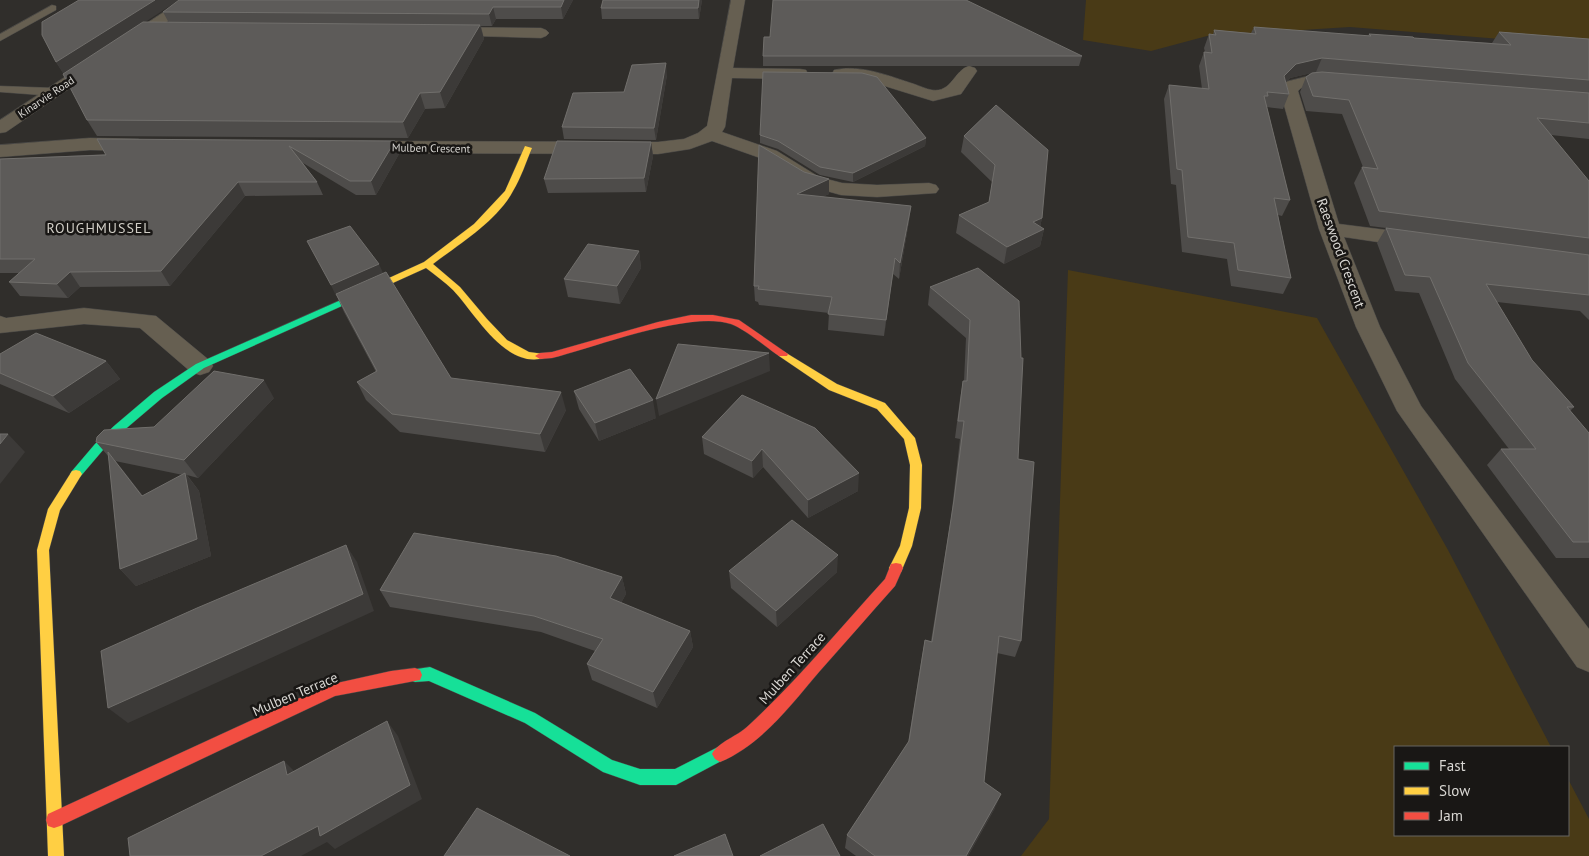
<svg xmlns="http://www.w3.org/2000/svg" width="1589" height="856" font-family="'PT Sans',sans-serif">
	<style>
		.green { fill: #493a16 }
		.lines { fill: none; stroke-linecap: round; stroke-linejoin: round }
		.lane-casing { stroke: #4a4947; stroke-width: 1 }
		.street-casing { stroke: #4a4947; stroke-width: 1 }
		.fast-casing { stroke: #4a4947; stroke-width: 1 }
		.slow-casing { stroke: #4a4947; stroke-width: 1 }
		.jam-casing { stroke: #4a4947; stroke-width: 1 }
		.lane { fill: #665f51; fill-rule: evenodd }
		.street { fill: #665f51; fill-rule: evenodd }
		.fast { fill: #16e098; fill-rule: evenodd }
		.slow { fill: #ffcf43; fill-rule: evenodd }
		.jam { fill: #f24e42; fill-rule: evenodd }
		.wall { fill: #4e4c4a; fill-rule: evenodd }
		.shaded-wall { fill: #3c3a38 }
		.building { fill: #5d5b59; stroke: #716f6c }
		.labels { text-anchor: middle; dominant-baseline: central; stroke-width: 5; stroke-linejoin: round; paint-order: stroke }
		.far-street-label { font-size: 11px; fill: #d9d7d3; stroke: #191715 }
		.far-quarter-label { font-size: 14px; letter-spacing: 1px; fill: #d2cfc7; stroke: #191715 }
		.street-label { font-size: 14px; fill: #d9d7d3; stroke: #191715 }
	</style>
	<rect width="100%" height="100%" fill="#302e2b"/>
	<!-- green -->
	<g class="green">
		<path d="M1086 0H1589V46L1350 27 1207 36 1151 51 1083 40Z"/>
		<path d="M1068 270 1317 318 1448 550 1551 747H1395V835H1568V779L1589 819V856H1021L1049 819Z"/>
	</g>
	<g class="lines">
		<!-- lane casing -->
		<g class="lane-casing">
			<g id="lane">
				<path d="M52 5 56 6V10L0 41V34Z"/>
				<path d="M0 86 54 88 60 92 54 96 0 92Z"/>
			</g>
		</g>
		<!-- street casing -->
		<g class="street-casing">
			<g id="street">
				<path d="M182 0H199L6 132 0 133V120Z"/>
				<path d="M731 0H745L733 68 800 69 806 70 808 74 806 78 800 79 732 78 725 127 722 132 777 151 819 177 842 183 877 185 929 183 936 185 939 189 936 193 877 197 841 195 805 185 763 159 712 141 690 149 658 154 359 153 352 151 350 147 352 143 359 141 658 142 684 139 698 133 707 126Z"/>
				<path d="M445 27 541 28 546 30 549 33 546 36 541 38 440 35 437 32 440 29Z"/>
				<path d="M969 66 975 68 977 71 961 94 933 101 862 79 834 78 832 74 834 70C861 64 889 76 914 84 920 86 926 89 932 90 952 93 954 70 969 66Z"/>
				<path d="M1317 74 1349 76 1351 80 1349 84C1333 87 1309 78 1298 91L1339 224 1418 234 1426 236 1429 241 1426 246 1418 248 1344 237 1380 327 1421 406 1589 629V672L1577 667 1397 411 1356 327 1319 229 1280 91 1285 82Z"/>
				<path d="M90 138 138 139 145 141 147 145 145 149 138 151 90 150 0 157V145Z"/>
				<path d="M84 308 156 316 209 360 213 366 209 372 200 375 191 372 140 328 84 324 0 333V316L6 318Z"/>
			</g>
		</g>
		<!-- fast casing -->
		<g class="fast-casing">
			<g id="fast">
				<path d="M359 292 364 295 362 297 204 368 162 398 122 432 103 450 80 477H72L70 474 72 471 95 444 114 426 154 392 196 364Z"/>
				<path d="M430 667 535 713 612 760 640 769H675L720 746 725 749 728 754 725 759 676 785H640L603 772 525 723 429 681 415 682 410 680 408 675 410 670Z"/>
			</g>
		</g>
		<!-- slow casing -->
		<g class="slow-casing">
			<g id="slow">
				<path d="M525 146 532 148C526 162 521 178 513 191 497 221 459 244 433 264L460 287 487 319 507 340 529 352 544 354 545 356 544 358C505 369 475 313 453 290 445 282 435 275 426 268L362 297H356V293L424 262 474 224 505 191Z"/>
				<path d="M783 351 837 384 885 403 915 438 922 465 921 508 912 546 901 572 896 573 891 572 889 568 900 546 909 508 910 465 904 439 877 409 829 390 779 356 778 354 779 352Z"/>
				<path d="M76 470 80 471 82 474 60 510 49 550 64 856H48L37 550 48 509 72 471Z"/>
			</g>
		</g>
		<!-- jam casing -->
		<g class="jam-casing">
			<g id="jam">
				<path d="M691 315H713L739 320 788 354 787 356H779C767 348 745 329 731 324 691 310 595 347 552 358L540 359 535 356 540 353 552 352 658 322Z"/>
				<path d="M896 563 901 564 903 568 895 586C869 615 844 644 819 672 791 705 761 745 720 762L715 759 712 754C718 742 738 736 748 726 797 681 840 628 885 579L891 564Z"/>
				<path d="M415 668 420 670 422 675 420 680 335 696 60 826 54 828 48 826 46 820 48 814 328 685 391 671Z"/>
			</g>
		</g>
		<!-- lane -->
		<use href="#lane" class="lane"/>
		<!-- street -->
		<use href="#street" class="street"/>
		<!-- fast -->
		<use href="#fast" class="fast"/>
		<!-- slow -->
		<use href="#slow" class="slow"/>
		<!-- jam -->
		<use href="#jam" class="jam"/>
	</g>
	<!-- wall -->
	<g class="wall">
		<path d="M573 0 563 19H496L492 26H481L484 39 445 108 425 109 408 138 97 136 87 120 64 74 56 62 145 22 169 23 163 12Z"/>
		<path d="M702 0 699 19H602L601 8Z"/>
		<path d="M1254 27 1368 36 1369 34 1414 38 1492 43 1499 32 1589 39V139L1551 135 1589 181V320L1580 311 1497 302 1532 360 1574 407 1570 411 1589 433V558H1556L1487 465 1501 449H1509L1455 379 1419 293 1395 291 1377 243 1386 228 1370 226 1354 183 1362 167H1363L1342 114 1306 111 1300 92 1306 77 1311 73 1290 78 1286 82 1289 94 1283 109 1267 107 1290 200 1282 216 1278 215 1291 278 1283 294 1231 286 1227 259 1182 252 1176 185 1171 184 1164 99 1169 85 1202 89 1199 66 1204 52H1205L1204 48 1209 34 1213 35 1214 30 1251 33Z"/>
		<path d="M763 56H1082L1079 66H763Z"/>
		<path d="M667 75 656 140 564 139 562 127 624 92Z"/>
		<path d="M996 105 1042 218 1040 227 1044 229 1040 246 1004 264 956 233 959 215 989 202 992 182 961 152 964 136Z"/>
		<path d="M760 135 926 138 925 146 853 182 820 175 778 149 760 143Z"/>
		<path d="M395 141 399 154 376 195H356L303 163 317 182 323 195 245 196 170 286 80 287 68 298 20 296 9 282 20 273H0V159Z"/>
		<path d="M651 142 653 156 646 192 548 193 544 179Z"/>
		<path d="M759 145 829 194 822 197 911 206 909 221 899 279 893 274 884 336 828 330 829 313 759 305 758 302 755 301 754 286Z"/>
		<path d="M639 251 641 268 620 304 568 297 564 279Z"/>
		<path d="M978 268 1018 459 1021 641 1015 657 997 653 984 782 995 808 968 856H856L845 848 847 835 908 743 922 656 925 640 931 641 951 518 960 439 955 438 960 399 963 381H964L966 338 928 305 930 287Z"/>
		<path d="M336 294 451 378 566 410 545 452 400 432 366 400 357 382 376 372 344 312Z"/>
		<path d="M0 354 106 361 120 379 69 413 0 384Z"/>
		<path d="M574 391 656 418 599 441 579 409Z"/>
		<path d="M742 395 858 491 808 518 763 467 753 478 704 454 702 437Z"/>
		<path d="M274 398 198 478 187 475 199 491 211 556 136 586 120 569 109 457 96 442ZM115 461 183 475 143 496Z"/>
		<path d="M729 571 837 572 777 627 731 588Z"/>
		<path d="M622 577 626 594 621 603 690 631 693 647 657 708 592 680 587 664 595 651 541 632 390 607 380 590Z"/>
	</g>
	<!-- shaded-wall -->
	<g class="shaded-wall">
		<path d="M155 0H179L64 75 56 62Z"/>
		<path d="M564 0H573L563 19 561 7Z"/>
		<path d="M699 0H702L699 19 698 8Z"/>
		<path d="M493 7 496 19 492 26 489 14Z"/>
		<path d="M480 25 484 39 445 108 440 92Z"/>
		<path d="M1322 58 1316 72 1290 78 1278 90 1284 76 1296 64Z"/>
		<path d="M666 63 667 75 656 140 654 128Z"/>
		<path d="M420 93 425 109 408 138 403 122Z"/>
		<path d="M926 138 925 146 853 182V173Z"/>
		<path d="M395 141 399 154 376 195 371 181Z"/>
		<path d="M651 142 653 156 646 192 644 178Z"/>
		<path d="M829 179V194L797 209V194Z"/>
		<path d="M238 182 245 196 170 286 161 271Z"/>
		<path d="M911 206 909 221 899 279 900 263Z"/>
		<path d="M1042 218 1039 231 1044 229 1040 246 1004 264 1007 247 1033 222Z"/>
		<path d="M639 251 641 268 620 304 617 286Z"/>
		<path d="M895 258 893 274 884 336 886 320Z"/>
		<path d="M379 264 383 273 335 294 331 285Z"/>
		<path d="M70 272 80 287 68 298 57 284Z"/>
		<path d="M769 353 770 371 659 416 656 399Z"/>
		<path d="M106 361 120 379 69 413 53 396Z"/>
		<path d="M264 380 274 398 198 478 184 460Z"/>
		<path d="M561 392 566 410 545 452 540 434Z"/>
		<path d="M653 400 656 418 599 441 595 423Z"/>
		<path d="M8 434 25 452 0 484V444Z"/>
		<path d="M762 449 763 467 753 478 752 461Z"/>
		<path d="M108 452 123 470 157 514 142 496Z"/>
		<path d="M185 473 199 491 211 556 136 586 120 569Z"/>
		<path d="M859 473 858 491 808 518V500Z"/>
		<path d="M346 545 357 562 374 611 128 723 108 708Z"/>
		<path d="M838 555 837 572 777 627 776 611Z"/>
		<path d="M622 577 626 594 614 615 610 598Z"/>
		<path d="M690 631 693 647 657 708 653 692Z"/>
		<path d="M387 721 398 736 422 799 335 849 327 842 301 856H261L318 826Z"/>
		<path d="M284 761 299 776 287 775Z"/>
		<path d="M1001 794 995 808 968 856H966Z"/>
	</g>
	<!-- building -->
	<g class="building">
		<path d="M79 0H155L56 62 42 35V22Z"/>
		<path d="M179 0H564L561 7H493L489 14 163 12Z"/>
		<path d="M603 0H699L698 8H601Z"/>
		<path d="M773 0H966L1082 56H763L764 37H770Z"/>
		<path d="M143 22 480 25 440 92 420 93 403 122 87 120 63 74Z"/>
		<path d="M1254 27 1371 36 1369 34 1413 37 1414 38 1511 45 1499 32 1589 39V80L1322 58 1296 64 1284 76 1289 94 1267 92 1268 96H1264L1290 200 1274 198 1291 278 1238 270 1234 243 1188 237 1182 170 1177 169 1169 85 1209 89 1204 52 1212 53 1209 34 1216 35 1214 30 1256 34Z"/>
		<path d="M666 63 654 128 562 127 573 93 624 92 632 65Z"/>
		<path d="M763 72 862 73 877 77 926 138 853 173 820 167 778 141 760 135Z"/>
		<path d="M1322 72 1589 93V123L1537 118 1589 181V238L1379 211 1362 167 1378 169 1349 100 1313 96 1306 77 1312 73Z"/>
		<path d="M996 105 1048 150 1042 218 1033 222 1044 229 1007 247 959 215 989 202 995 165 964 136Z"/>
		<path d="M97 139 395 141 371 181H350L289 146 317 182H238L161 271 70 272 57 284 9 282 35 259H0V159L106 155Z"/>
		<path d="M557 141 651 142 644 178 544 179Z"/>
		<path d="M759 145 804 172 829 179 797 194 911 206 900 263 895 258 886 320 828 314 832 297 758 289 759 286H754Z"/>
		<path d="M350 226 379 264 331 285 307 241Z"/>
		<path d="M1386 228 1589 255V295L1486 284 1532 360 1574 407H1567L1589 433V542H1573L1501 449H1536L1468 363 1430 277 1405 275Z"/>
		<path d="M588 244 639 251 617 286 564 279Z"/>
		<path d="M978 268 1019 301 1021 358H1023L1018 459 1034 462 1021 641 999 636 984 782 1001 794 966 856H875L847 835 909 741 925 640 932 642 954 500 964 421H958L963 381H967L970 320 930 287Z"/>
		<path d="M386 272 451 378 561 392 540 434 392 414 357 382 377 371 336 294Z"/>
		<path d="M36 333 106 361 53 396 0 373V354Z"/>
		<path d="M678 344 769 353 656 399Z"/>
		<path d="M630 369 653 400 595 423 574 391Z"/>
		<path d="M214 371 264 380 184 460 96 442 97 437 104 430 154 427Z"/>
		<path d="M742 395 815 428 859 473 808 500 762 449 752 461 702 437Z"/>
		<path d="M0 434H8L0 444Z"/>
		<path d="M108 452 142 496 185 473 197 539 120 569Z"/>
		<path d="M792 520 838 555 776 611 729 571Z"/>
		<path d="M414 533 556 556 622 577 610 598 690 631 653 692 587 664 603 639 534 616 380 590Z"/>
		<path d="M346 545 363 594 108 708 101 651 197 608Z"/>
		<path d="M387 721 410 785 320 836 318 826 261 856H130L128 838 284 761 287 775Z"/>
		<path d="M477 808 570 856H444Z"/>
		<path d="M823 824 840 856H760Z"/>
		<path d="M725 834 733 856H674Z"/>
	</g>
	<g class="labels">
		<!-- far-street labels -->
		<g class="far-street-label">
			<text transform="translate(46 97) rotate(-34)">Kinarvie Road</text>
			<text transform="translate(431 148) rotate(1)">Mulben Crescent</text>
		</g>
		<!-- far-quarter labels -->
		<g class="far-quarter-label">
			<text x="99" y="228">ROUGHMUSSEL</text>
		</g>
		<!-- street labels -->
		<g class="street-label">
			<text transform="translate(1341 253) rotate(70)">Raeswood Crescent</text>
			<text transform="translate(792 668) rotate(-48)">Mulben Terrace</text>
			<text transform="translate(295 694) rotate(-23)">Mulben Terrace</text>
		</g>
	</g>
	<!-- legend -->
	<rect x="1394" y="746" width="175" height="90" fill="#191715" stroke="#666461"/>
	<rect x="1404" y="762" width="25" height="8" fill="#16e098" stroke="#666461"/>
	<text x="1439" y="771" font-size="15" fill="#d9d7d3">Fast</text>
	<rect x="1404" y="787" width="25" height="8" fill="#ffcf43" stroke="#666461"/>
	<text x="1439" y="796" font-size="15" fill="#d9d7d3">Slow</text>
	<rect x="1404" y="812" width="25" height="8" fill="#f24e42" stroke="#666461"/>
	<text x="1439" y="821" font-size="15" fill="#d9d7d3">Jam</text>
</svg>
